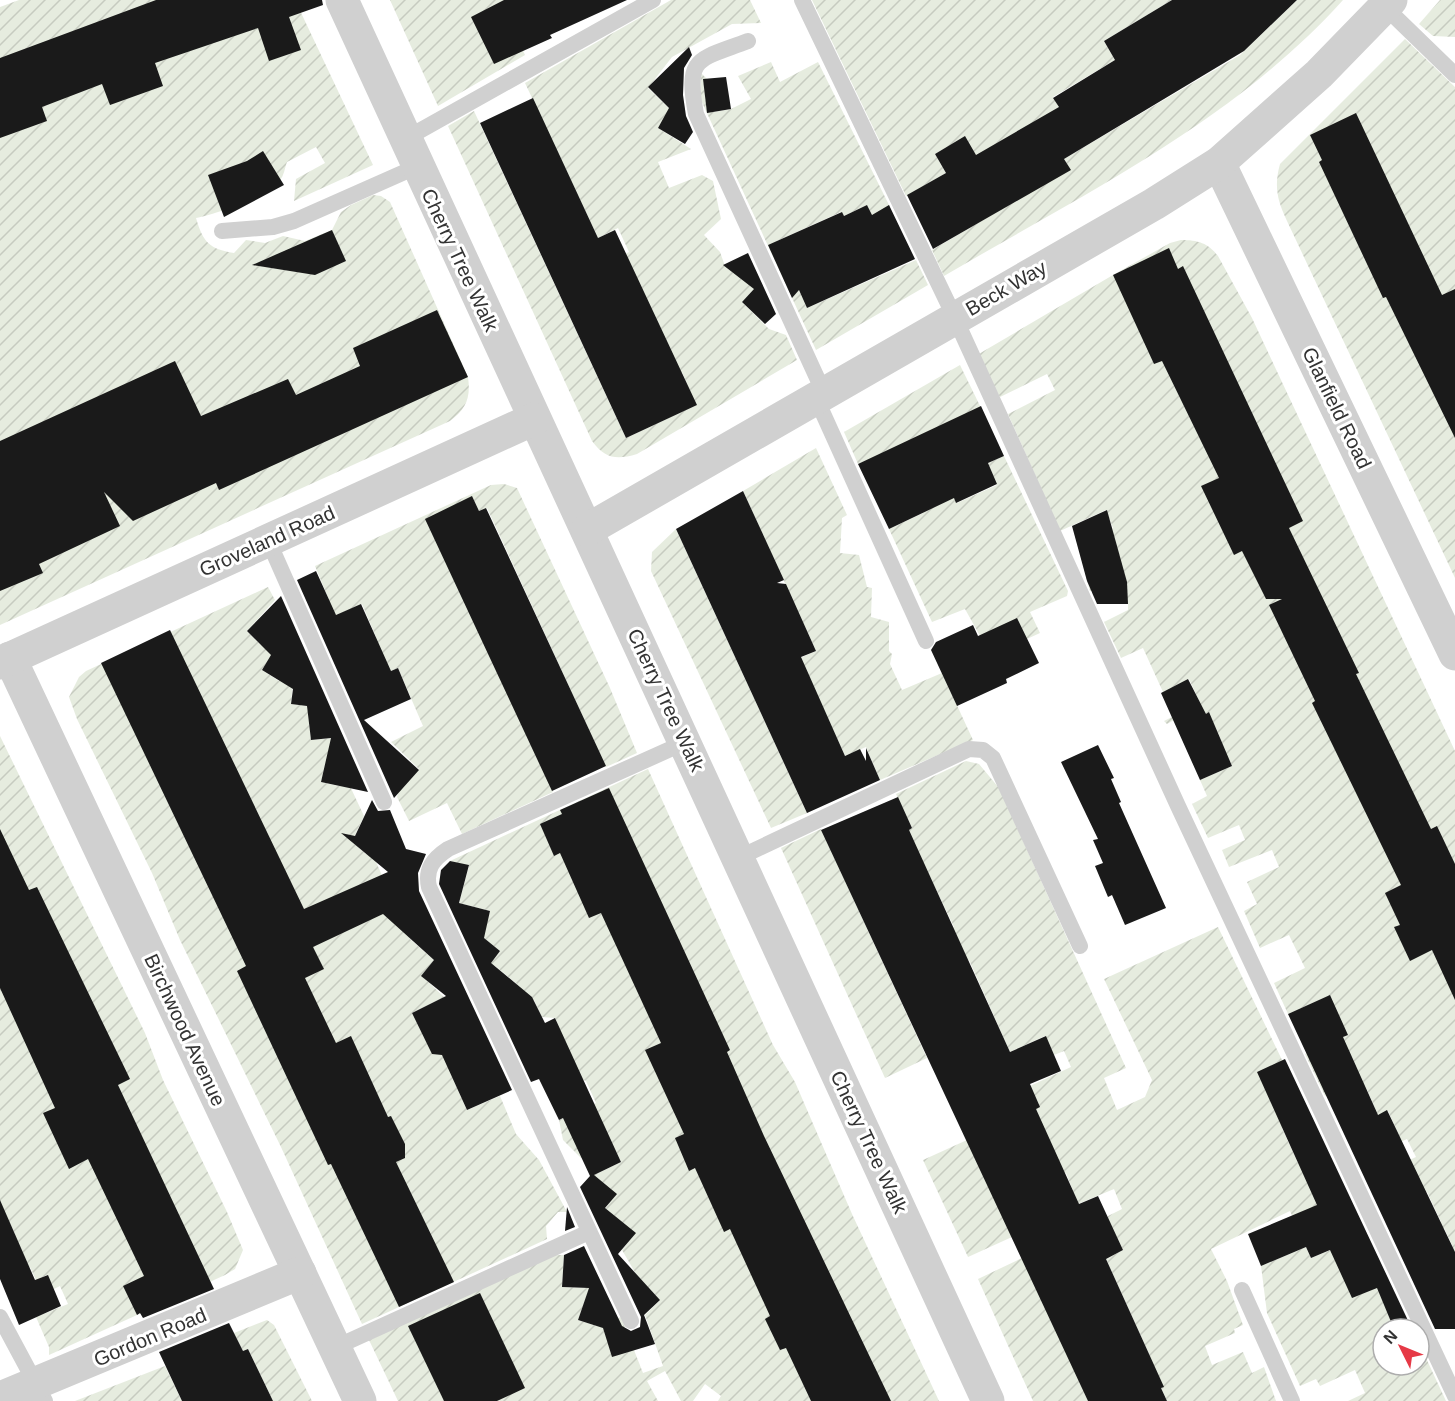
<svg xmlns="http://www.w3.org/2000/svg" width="1455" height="1401" font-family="Arial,sans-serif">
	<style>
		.garden { fill: url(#garden-furrows) }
		.building { fill: #1a1a1a }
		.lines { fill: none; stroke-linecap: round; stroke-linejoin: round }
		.lane { stroke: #d0d0d0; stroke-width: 16 }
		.street { stroke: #d0d0d0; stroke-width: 33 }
		.labels { text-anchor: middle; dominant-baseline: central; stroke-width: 6; stroke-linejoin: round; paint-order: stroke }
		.street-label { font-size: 20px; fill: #333; stroke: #fff }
	</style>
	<defs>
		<pattern id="garden-furrows" width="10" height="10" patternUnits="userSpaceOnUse" patternTransform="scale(1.5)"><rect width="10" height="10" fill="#e6ecdf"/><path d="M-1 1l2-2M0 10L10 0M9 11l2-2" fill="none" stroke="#c6cbc0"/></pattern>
	</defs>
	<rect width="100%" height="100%" fill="#fff"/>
	<!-- garden -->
	<g class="garden">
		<path d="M19 0H295L373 165 294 201 296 179 325 163 316 147 287 162C285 167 284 176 280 180 266 196 217 214 196 218 203 242 209 249 234 253L246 240 265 243 283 236 305 241 332 230 341 212 351 205 373 195 381 196 390 202 468 377C471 398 466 409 450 421L0 625V7Z"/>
		<path d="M390 0H540L510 22 525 55 438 106Z"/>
		<path d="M671 0H750L761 23 732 24 672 57 648 88 671 110 658 128 691 149 658 162 669 188 702 175 713 181 721 219 704 235 720 252 725 266 755 288 742 302 769 329 786 335 797 360 637 454C617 460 605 459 592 441L448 126 474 111 626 438 696 405 682 372 664 381 609 262 629 252 618 228 598 238 525 83Z"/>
		<path d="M812 0H1172L1104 41 1115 60 1053 97 1061 110 976 156 965 137 935 154 946 173 906 196Z"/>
		<path d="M1297 0H1343C1232 123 1085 193 944 276L932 250 1070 169 1064 159 1240 55Z"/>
		<path d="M1440 0H1455V37L1433 36 1419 24Z"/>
		<path d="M1405 39 1455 87V578L1287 221C1277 200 1274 186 1280 164Z"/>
		<path d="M771 62 780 82 818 62 890 207 872 216 867 205 844 216 841 212 777 241 807 308 916 260 928 285 816 350 700 98 701 73 708 80 713 112 731 109 751 99 738 76Z"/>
		<path d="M1181 240C1198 240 1208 243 1218 256L1252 318 1455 751V1264L1452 1245 1444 1228 1411 1242 1441 1222 1427 1192 1397 1206 1383 1172 1416 1157 1407 1139 1374 1154 1396 1129 1388 1111 1354 1126 1342 1123 1375 1108 1367 1090H1336L1325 1096 1305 1054 1347 1035 1329 996 1288 1014 1274 983 1305 968 1289 935 1260 948 1244 911 1257 904 1247 882 1279 867 1272 850 1229 867 1222 850 1245 840 1239 825 1208 838 1192 804 1207 796 1200 780 1232 766 1222 746 1189 755 1221 740 1209 713 1177 727 1174 720 1167 724 1164 721 1200 703 1189 679 1163 692 1143 648 1121 658 1104 622 1128 610V604L1104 589 1090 591 1085 573 1121 563 1081 543 1113 528 1106 510 1060 531 1008 414 1055 390 1047 374 1000 397 977 355 1113 275 1170 243Z"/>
		<path d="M960 365 983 412 858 464 844 432Z"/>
		<path d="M816 448 847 515 842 518 840 553 859 555 867 587 872 588 871 617 889 622V651L892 654 890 664 902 690 942 673 973 740 880 780 866 747 845 756 800 658 816 651 743 491Z"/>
		<path d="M1004 456 1068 591 1067 596 1030 612 1040 633 994 654 989 652 965 609 932 622 889 529 923 513 946 480 957 503 997 485 988 463Z"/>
		<path d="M504 484 517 488 610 688 637 753 606 767 487 508 479 511 472 497 493 662 553 792 462 834 447 803 409 821 397 797 399 790 419 769 391 742 423 726 398 668 369 681 356 647 376 637 362 604 330 618 329 600 315 566 491 485Z"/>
		<path d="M676 529 807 813 771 828 651 571 652 552Z"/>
		<path d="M268 587 275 600 247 631 261 645 282 639 262 670 279 681 287 667 294 671 291 704 311 706 308 711 311 740 332 738 321 782 339 786 348 782 364 816 352 842 366 854 373 855 410 939 434 960 422 976 444 997 412 1013 425 1039 440 1032 465 1060 450 1072 467 1110 500 1096 516 1134 539 1160 567 1212H558L546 1226 547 1239 362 1324 281 1147 180 940 152 873 77 719 69 697 79 677 86 671Z"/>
		<path d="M0 736 145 1033 163 1080 227 1212 243 1250 235 1269 225 1275 49 1355V1347L36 1317 68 1304 60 1286 54 1289 47 1275 36 1280 30 1267 12 1274 0 1241 15 1234 0 1204Z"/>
		<path d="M966 761 979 764 999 788 1126 1068 1104 1078 1117 1110 1145 1097 1152 1080 1104 979 1218 927 1309 1116 1282 1128 1298 1163 1338 1183 1394 1329H1383V1365H1419V1343L1446 1401H1348L1365 1393 1355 1370 1320 1386 1316 1379 1300 1386 1267 1313 1261 1266 1306 1247 1311 1258 1355 1240 1297 1226 1290 1211 1211 1249 1227 1281 1243 1325 1234 1329 1235 1333 1205 1346 1212 1365 1243 1352 1252 1373 1264 1367 1276 1401H1167L1156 1377 1106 1401H1033L978 1279 1022 1258 1150 1356 1106 1259 1123 1250 1108 1219V1216L1122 1209 1114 1189 1078 1204 1066 1173 1051 1180 1032 1141 1030 1086 1071 1067 1064 1051 1054 1055 1045 1036 1010 1052 969 960 950 969 935 936 954 927 930 877 890 839 912 828 896 794Z"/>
		<path d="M648 769 773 1045 795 1082 852 1214 939 1401H718L721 1396 705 1384 693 1401H681L665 1371 647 1381 658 1401H398L369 1340 553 1255H564L562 1287 586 1288 590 1286 578 1320 597 1326 621 1317 643 1373 663 1366 645 1315 660 1300 636 1274 622 1250 635 1233 604 1210 616 1194 590 1177 621 1162 612 1143 581 1158 563 1140 559 1120 596 1103 586 1081 581 1079 555 1018 542 1017 534 1000 514 1010 517 984 495 966 489 965 500 951 482 937 490 911 459 903 469 866 450 861Z"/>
		<path d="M821 829 927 1058 885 1078 781 848Z"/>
		<path d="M967 1140 1012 1237 968 1257 923 1160Z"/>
		<path d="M267 1320 274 1325 312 1401H273L248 1349 243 1351 234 1333Z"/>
		<path d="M165 1366 182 1401H75Z"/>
	</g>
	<!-- building -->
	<g class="building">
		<path d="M156 0H322L323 5 289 17 301 50 269 61 258 28 155 63 163 86 110 105 102 84 42 107 47 121 0 138V58Z"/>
		<path d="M504 0H627L550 35 552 38 494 64 471 17Z"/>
		<path d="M1172 0H1297L1244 51 1064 159 1071 170 933 249 907 195 946 173 935 154 965 136 976 155 1059 107 1053 98 1115 60 1104 41Z"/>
		<path d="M689 47 692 55 684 68 683 95 686 116 693 132 685 144 658 128 669 108 648 87Z"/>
		<path d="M726 77 731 109 707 113 703 79Z"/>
		<path d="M533 98 598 238 615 230 697 405 626 438 480 123Z"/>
		<path d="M1356 113 1442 295 1455 289V438L1386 297 1383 298 1319 162 1322 160 1310 135Z"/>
		<path d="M263 151 284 185 224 217 208 175 247 161Z"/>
		<path d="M867 205 872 215 889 205 915 259 807 308 799 290 792 298 768 245 842 212 844 216Z"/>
		<path d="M332 230 346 261 315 275 252 265Z"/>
		<path d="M1169 248 1178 269 1183 266 1303 521 1289 528 1359 673 1356 674 1431 829 1437 826 1455 864V1000L1432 950 1410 961 1394 927 1400 925 1385 893 1401 885 1312 703 1315 701 1269 605 1282 599H1266L1242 551 1234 555 1201 486 1219 478 1162 361 1154 364 1113 275Z"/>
		<path d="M748 253 776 314 765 324 742 302 754 289 723 265Z"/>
		<path d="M437 310 468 377 219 490 216 483 133 521 104 492 120 526 39 564 43 573 0 591V441L175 361 201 416 288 379 296 395 360 366 353 348Z"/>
		<path d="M981 406 1004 456 988 463 997 484 956 503 954 498 889 529 858 464Z"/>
		<path d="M743 491 784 580 777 583 786 584 816 651 801 657 845 756 860 749 866 761V748L880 780 807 813 676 529Z"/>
		<path d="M472 496 479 511 486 508 606 766 552 791 425 519Z"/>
		<path d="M1107 510 1127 582 1128 604H1097L1087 581 1072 526Z"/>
		<path d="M316 571 336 615 361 604 391 671 398 668 411 699 364 720 419 770 394 798 297 580Z"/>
		<path d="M281 596 368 792 321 782 331 738 311 740 307 706 291 704 293 689 262 670 271 655 247 631Z"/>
		<path d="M1017 618 1039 663 1006 679 1007 683 957 706 931 650 936 642 973 625 978 636Z"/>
		<path d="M170 630 304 909 388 872 341 833 355 836 372 800 378 811 390 810 406 849 426 854 418 873 419 891 512 1090 467 1110 442 1055 432 1054 412 1013 446 996 421 976 434 960 383 914 313 947 324 969 305 978 336 1043 351 1036 388 1117 391 1116 405 1144V1158L396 1162 454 1282 399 1307 331 1164 328 1165 237 971 246 966 101 663Z"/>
		<path d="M1188 679 1206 714 1209 712 1232 766 1200 780 1161 693Z"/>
		<path d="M1098 745 1114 778 1111 779 1121 802 1119 803 1166 908 1125 925 1112 895 1108 897 1095 866 1103 863 1093 840 1098 839 1061 762Z"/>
		<path d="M609 788 730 1050 727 1052 764 1136 891 1401H811L786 1348 780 1350 765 1319 770 1316 730 1229 724 1232 695 1168 689 1171 675 1138 684 1134 645 1050 661 1043 601 913 589 918 560 853 554 856 540 824 562 814 560 810Z"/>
		<path d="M898 797 912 828 909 830 1010 1052 1046 1036 1061 1071 1030 1084 1040 1107 1036 1109 1079 1204 1098 1196 1123 1250 1106 1259 1164 1387 1161 1388 1167 1401H1088L821 830Z"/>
		<path d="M0 829 29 890 37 887 130 1079 118 1085 214 1289 143 1318 140 1313 137 1315 123 1286 144 1276 88 1159 69 1169 43 1113 55 1108 0 988Z"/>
		<path d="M450 861 469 865 459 903 490 911 484 938 500 951 491 963 532 997 545 1023 555 1018 621 1162 594 1175 617 1194 605 1208 636 1233 618 1254 660 1300 644 1315 655 1344 612 1357 603 1328 578 1320 589 1288 562 1287 564 1255 584 1246 622 1326 631 1331 640 1327 641 1317 580 1187 590 1176 563 1118 559 1120 539 1079 531 1082 439 884 441 870Z"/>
		<path d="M1330 995 1348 1035 1343 1037 1378 1115 1387 1110 1455 1252V1329H1435L1288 1014Z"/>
		<path d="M1285 1059 1412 1329H1394L1377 1288 1352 1298 1330 1250 1311 1258 1306 1247 1261 1266 1248 1234 1317 1205 1257 1072Z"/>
		<path d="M0 1200 35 1280 48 1275 61 1306 19 1325 0 1279Z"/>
		<path d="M567 1207 575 1227 565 1231Z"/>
		<path d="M480 1293 525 1388 497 1401H444L408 1326Z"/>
		<path d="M229 1323 243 1351 248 1349 273 1401H182L159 1352Z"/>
	</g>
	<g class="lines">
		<!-- lane -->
		<g class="lane">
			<path d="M802 0 955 318 1178 806 1455 1396"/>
			<path d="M1385 7 1455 75"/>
			<path d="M748 41C698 60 685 56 696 114L824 393"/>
			<path d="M405 139 653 0"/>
			<path d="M222 231 273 227 294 221 416 167"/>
			<path d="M816 398 926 641"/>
			<path d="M268 540 384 802"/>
			<path d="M738 858 969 749 983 750 993 758 1080 946"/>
			<path d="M1242 1290 1292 1401"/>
			<path d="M0 1317 45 1401"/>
			<path d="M631 1321 429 887C425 869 433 859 448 849L686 742"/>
			<path d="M336 1347 589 1232"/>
		</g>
		<!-- street -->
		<g class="street">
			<path d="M342 0 988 1401"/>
			<path d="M1219 163 1455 654"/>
			<path d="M587 530 1154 204 1219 163 1319 74 1391 0"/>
			<path d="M10 658 360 1401"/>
			<path d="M0 663 534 419"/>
			<path d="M0 1398 300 1273"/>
		</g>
	</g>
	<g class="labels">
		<!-- street labels -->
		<g class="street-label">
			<text transform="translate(460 260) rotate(65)">Cherry Tree Walk</text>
			<text transform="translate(1006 288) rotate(-30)">Beck Way</text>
			<text transform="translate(1337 408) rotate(64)">Glanfield Road</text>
			<text transform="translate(267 541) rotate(-24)">Groveland Road</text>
			<text transform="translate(666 700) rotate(65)">Cherry Tree Walk</text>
			<text transform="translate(185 1030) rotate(65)">Birchwood Avenue</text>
			<text transform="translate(869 1142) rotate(65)">Cherry Tree Walk</text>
			<text transform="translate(150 1337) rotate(-23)">Gordon Road</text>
		</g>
	</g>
	<!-- north arrow -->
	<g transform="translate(1401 1347) rotate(313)"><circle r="28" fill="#ffffff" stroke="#adadad" stroke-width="1.5"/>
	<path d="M0-4.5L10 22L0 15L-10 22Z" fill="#e63946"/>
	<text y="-9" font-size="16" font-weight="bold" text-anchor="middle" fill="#333333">N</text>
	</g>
</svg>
